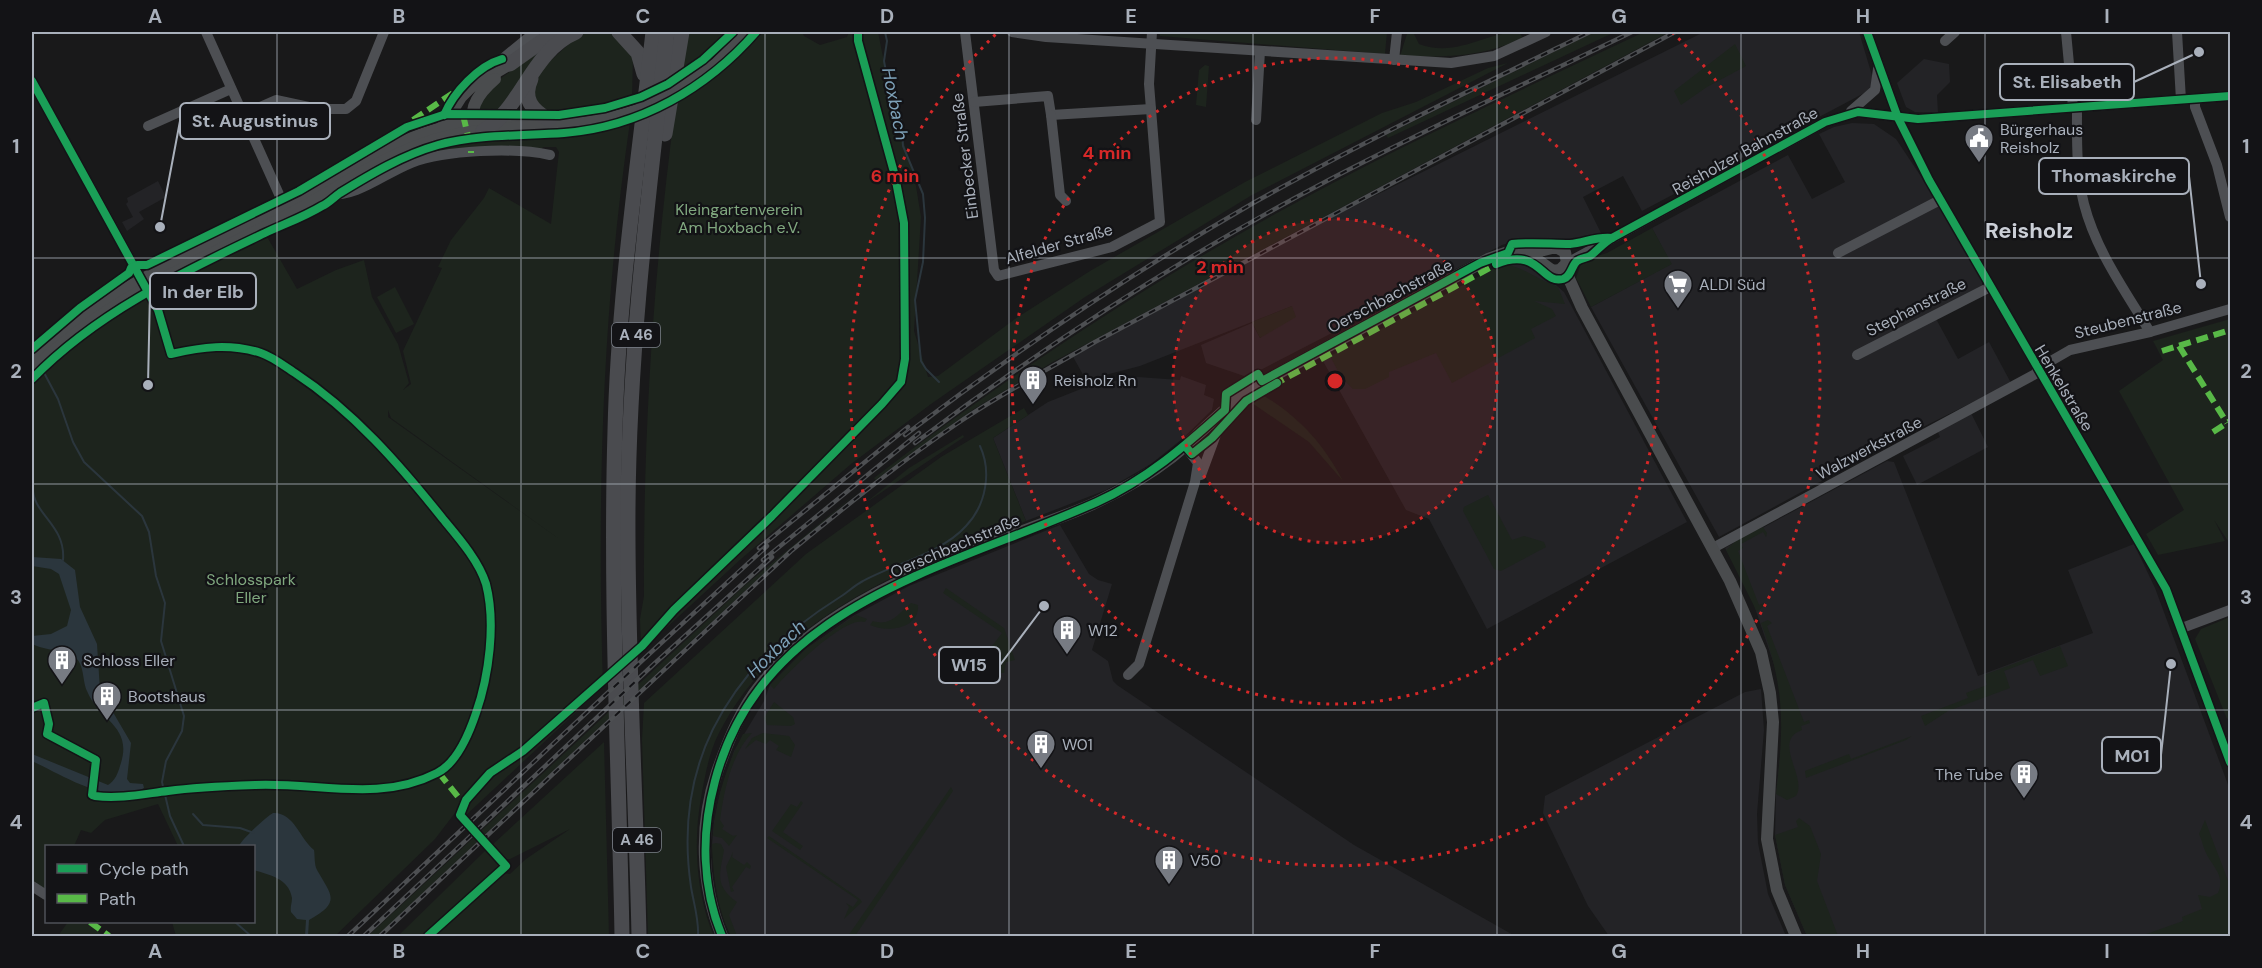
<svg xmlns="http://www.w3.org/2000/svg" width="2262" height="968" font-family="'DM Sans',sans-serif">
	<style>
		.built { fill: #232326 }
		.green { fill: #1d241d; fill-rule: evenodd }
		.water { fill: #2b363d }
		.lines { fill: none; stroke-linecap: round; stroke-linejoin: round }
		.stream { stroke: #2b363d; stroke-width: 2 }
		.minor { stroke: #4d4f53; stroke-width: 10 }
		.major { stroke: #4a4c4e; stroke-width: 12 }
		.highway { stroke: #4a4b4f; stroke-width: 15 }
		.rail-casing { stroke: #4d4f52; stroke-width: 4.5 }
		.rail { stroke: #131316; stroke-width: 2; stroke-dasharray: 7; stroke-linecap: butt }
		.quiet { stroke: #58b947; stroke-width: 6; stroke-dasharray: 12 6; stroke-linecap: butt }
		.cycleway-casing { stroke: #131316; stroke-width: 11 }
		.cycleway { stroke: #1a9f57; stroke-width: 8 }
		.grid { fill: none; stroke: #a9b0bb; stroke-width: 1.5; stroke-opacity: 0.55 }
		.ring { fill: none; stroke: #d62828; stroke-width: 3; stroke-dasharray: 3 6 }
		.labels { text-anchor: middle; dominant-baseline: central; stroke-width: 4.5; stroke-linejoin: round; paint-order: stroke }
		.shield { fill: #131316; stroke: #7c818a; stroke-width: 1.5 }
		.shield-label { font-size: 15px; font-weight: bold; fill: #a9b0bb }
		.poi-label { font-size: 16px; fill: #a9b0bb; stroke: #131316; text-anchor: start }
		.street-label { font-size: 16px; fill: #a9b0bb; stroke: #131316 }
		.park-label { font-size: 16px; fill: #80a87f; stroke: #131316 }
		.water-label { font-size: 18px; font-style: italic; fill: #7ea2b9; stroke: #131316 }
		.district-label { font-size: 22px; font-weight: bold; fill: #cbcfd7; stroke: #131316 }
		.centre { fill: #d62828; stroke: #131316; stroke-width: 3 }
		.ring-label { font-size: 18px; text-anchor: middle; font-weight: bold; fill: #d62828; stroke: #131316; stroke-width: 4.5; stroke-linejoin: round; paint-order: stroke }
		.leader { fill: none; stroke: #a9b0bb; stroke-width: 2 }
		.callout-dot { fill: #a9b0bb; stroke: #131316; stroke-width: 2 }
		.callout { fill: #131316; stroke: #a9b0bb; stroke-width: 2 }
		.callout-label { font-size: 18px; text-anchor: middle; font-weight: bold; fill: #a9b0bb }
		.neatline { fill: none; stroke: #a9b0bb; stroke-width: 2 }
		.grid-label { font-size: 20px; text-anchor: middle; font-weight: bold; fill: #a9b0bb }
	</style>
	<rect width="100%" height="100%" fill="#19191a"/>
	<!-- built -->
	<g class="built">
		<path d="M1704 32H1859L1874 82 1870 90 1642 211 1623 176 1583 197 1601 233 1577 239 1515 241 1502 245 1247 377 1206 363 1201 345 1252 323 1260 338 1292 306 1140 366 1086 380 1072 355 1302 232Z"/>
		<path d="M1924 59 1949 64 1950 82 1937 95 1938 113 1915 112 1906 107 1897 83Z"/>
		<path d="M1852 123 1874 124 1896 139 1942 208 1982 281V288L1935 317 1958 359 1989 342 2011 383 1895 441 1719 537 1591 307 1671 264 1652 228 1788 155 1812 199 1845 182 1819 134 1834 127Z"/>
		<path d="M158 181 166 197 139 212 144 219 127 231 122 222 133 217 126 204 128 202 127 198Z"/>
		<path d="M1523 261 1531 264 1564 292 1687 522 1487 629 1429 519 1406 510 1323 361 1505 263Z"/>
		<path d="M1181 376 1206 385 1204 395 1214 399 1212 410 1182 439 1151 464 1106 490 1026 521 993 438 1048 402 1091 385 1138 377 1180 380Z"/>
		<path d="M1971 413 1988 447 1917 485 1903 456 1940 437 1937 430Z"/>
		<path d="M1887 461 1894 462 1978 676 2093 633 2068 570 2134 544 2155 588 2230 790V936H1807L1785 885 1775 835 1776 794 1783 728 1780 682 1751 596 1725 548Z"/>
		<path d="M1060 525 1089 574 1098 580 1112 584 1092 650 1108 661 1113 681 1117 685 1354 845 1515 936H731L724 919 715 878 712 844 714 822 720 793 734 751 764 701 770 685 807 648 853 616 909 586Z"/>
		<path d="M1761 689 1764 730 1757 814 1758 843 1768 894 1786 936H1609L1588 906 1543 813 1545 796 1745 692Z"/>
	</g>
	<!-- green -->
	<g class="green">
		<path d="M582 32 613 33 633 58 632 97 595 108 550 113 534 100 536 74Z"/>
		<path d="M686 32H729L681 72Z"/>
		<path d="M758 32H802L804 36 820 45 847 37 849 32H856V34L878 32 892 102 915 180 921 217 914 331 928 377 938 376 1015 319 1090 271 1245 182 1382 113 1416 102 1488 68 1508 63 1252 195 1085 297 931 404 851 464 741 559 639 653 665 621 662 617 663 620 641 645 640 619 644 596C643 430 654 266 676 102L723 69Z"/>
		<path d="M1159 32H1387L1385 54 1160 36Z"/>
		<path d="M1413 32 1419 44C1457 58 1486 32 1519 32L1523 38C1479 58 1447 57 1400 56L1407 34Z"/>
		<path d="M1594 32H1615L1388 138 1386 135Z"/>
		<path d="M1644 32H1669L1051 363 974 409 876 480 874 478C979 398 1087 324 1200 257 1342 172 1494 103 1644 32Z"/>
		<path d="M557 38 504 110H477L497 81Z"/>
		<path d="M1735 44 1746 66 1707 87 1681 105 1674 91Z"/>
		<path d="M1205 65 1209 66 1206 107 1196 105 1199 70Z"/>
		<path d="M630 122C602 313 597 494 603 687L463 818 462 807 471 792 435 839 335 936H176L172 922H254V846H178L158 804 105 820 91 833 81 830 74 846H46V893L32 884V383C98 316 181 274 266 235L297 289 336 270 364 260 372 297 398 344 409 383 403 390 411 384 403 351 442 268 438 267 451 240 484 198 489 188 551 224 559 152 556 147H543L541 150 436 155 354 187C383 170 414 153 446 145 507 131 570 140 630 122ZM388 410 391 418 562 541 388 417Z"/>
		<path d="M1652 228 1672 264 1591 307 1576 278 1582 261 1607 253Z"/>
		<path d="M1502 264C1523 266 1538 280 1558 287L1565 304 1534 301 1552 309 1556 316 1531 329 1535 338 1452 383 1436 353 1389 372V377L1365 389H1353L1341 377 1330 356Z"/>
		<path d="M395 287 414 324 396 333 377 297Z"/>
		<path d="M1292 306 1296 317 1260 338 1252 322Z"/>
		<path d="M2230 319V544L2214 520 2225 541 2158 555 2146 534 2184 510 2119 391 2163 360 2153 341Z"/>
		<path d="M1261 394C1298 416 1323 443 1343 481L1309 442 1249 401Z"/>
		<path d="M1024 408 1028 415 993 438 1026 521C910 566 779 615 719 733 709 752 705 776 701 798 693 842 696 895 714 936H648L642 740 644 703 806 554 941 457Z"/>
		<path d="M963 435 964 437 864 504 909 468Z"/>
		<path d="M859 491 746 590 377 936H368L743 587Z"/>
		<path d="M1488 495 1512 540 1524 536 1544 542 1546 547 1501 571 1494 569 1463 511 1464 507Z"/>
		<path d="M1763 527 1767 533 1766 537 1763 532 1741 544 1743 548 1738 551 1759 605 1764 603 1765 605 1757 612 1726 550 1741 536Z"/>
		<path d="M946 588 1004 628 1015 660 1006 662 1004 673H989L1002 654 992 646 1002 633 943 593Z"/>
		<path d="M911 603 918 605C920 629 886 633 870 625L873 621C891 627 899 613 911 603Z"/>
		<path d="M856 615 867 619 865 622C845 615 787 673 774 689L770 685 807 648Z"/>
		<path d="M2230 617V717L2227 719 2195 639 2201 629Z"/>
		<path d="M1768 620 1772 623 1767 626 1804 722 1809 720 1810 723 1801 726 1802 730C1771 741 1808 777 1796 796L1787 800 1776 794C1784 726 1785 688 1761 623Z"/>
		<path d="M2060 646 2068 666 2040 676 2033 660 2004 671 2010 688 1948 711 1925 726 1921 716 1968 698 1966 693 1987 685 1984 675Z"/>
		<path d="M774 702 793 717 795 724 791 726 767 725 764 718Z"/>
		<path d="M752 733C731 755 724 791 720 820L724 826 722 829 733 836 737 835 729 846 722 838 713 836C716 800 726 766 743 734Z"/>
		<path d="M763 733 789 736 795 745 791 757 776 750 779 746 770 740 766 744 756 740 745 749 752 738Z"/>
		<path d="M1912 736 1906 740 1806 778 1805 771 1849 754 1851 759Z"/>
		<path d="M604 742 609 936H431L501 873 510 874 526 859 570 829 510 859H505L491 846Z"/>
		<path d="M951 787 953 791 855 936H848Z"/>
		<path d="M801 801 803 803 783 832 803 846 800 850 772 831 791 804 797 807Z"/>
		<path d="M1799 818 1810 826 1821 854 1817 881 1838 936H1807L1785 885 1775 835 1798 827 1796 821Z"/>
		<path d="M2205 820 2230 886V936H2141L2183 921 2182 917 2202 909 2198 895 2210 897 2218 893C2226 876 2212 866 2206 853 2203 847 2202 840 2199 834Z"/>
		<path d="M769 836 860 899 862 902 844 919 849 907 846 903 853 907 858 900 767 838Z"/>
		<path d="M716 843 721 844 724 850C720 874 714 885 737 902L729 915 737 936H731C717 909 713 875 712 844Z"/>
		<path d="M486 850 501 863 498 867 423 936H398Z"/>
		<path d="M733 852 732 857 744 865 747 862 751 866 750 869 746 867 732 887 734 891 731 892 726 867Z"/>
		<path d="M68 922H85L104 936H58Z"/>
	</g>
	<!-- water -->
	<g class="water">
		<path d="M32 557 61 559 75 570 80 607 97 644 100 690 131 743 127 779 130 783 143 784 144 788C111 807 62 775 32 761V754L108 785C115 781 118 773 120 766 134 726 100 722 87 691 82 680 85 666 75 657 67 651 44 650 32 644V636L51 634 67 626 71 610 59 574 51 569 32 566Z"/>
		<path d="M273 813C294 812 300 839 314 850 315 856 314 864 317 870 331 895 342 902 309 920L308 936H305L306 920 297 919 291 912C290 907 292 903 292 898 289 878 269 875 254 870V846H239C241 840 266 817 273 813Z"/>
	</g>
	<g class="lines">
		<!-- stream -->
		<g class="stream">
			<path d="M885 32 887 41 884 61 888 82 901 119 903 146 923 194 925 218 923 262 915 300 921 361 926 369 939 382"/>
			<path d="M42 369 58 399 73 442 84 462 142 516 149 532 156 576 165 603 161 641 184 716 182 731 166 761 162 782 170 816 184 846"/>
			<path d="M33 486C31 514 66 524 63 560"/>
			<path d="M193 814 203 825 240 828 254 833"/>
			<path d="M235 922 251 936"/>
			<path d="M698 936C699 919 694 905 691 887 683 833 689 778 713 729 742 671 786 631 840 597 848 592 855 585 863 581 895 563 941 554 966 526 986 505 992 472 980 446"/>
		</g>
		<!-- minor -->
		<g class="minor">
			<path d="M206 32 287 212"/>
			<path d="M965 32 994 270 998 276 1112 247 1160 222 1149 84 1152 32"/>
			<path d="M1012 32 1046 37 1451 63 1494 56 1546 32"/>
			<path d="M1867 32 1898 118 1929 180 2166 589 2230 762"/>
			<path d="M2066 32 2073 107"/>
			<path d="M2177 32 2181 100"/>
			<path d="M1945 41 1955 32"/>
			<path d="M1394 60 1397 32"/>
			<path d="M495 77 502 59 535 32"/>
			<path d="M32 81 145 286"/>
			<path d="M2195 99V107L2217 165 2230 217"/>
			<path d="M974 102 1048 96 1051 115 1151 109"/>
			<path d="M2077 107C2077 139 2076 173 2084 204 2096 251 2126 292 2150 332"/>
			<path d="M1851 111 1875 90 1878 69"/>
			<path d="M242 115 276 100 318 109H346L356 101 384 32"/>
			<path d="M1051 115 1060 195 1066 201"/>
			<path d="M1256 120 1260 51"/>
			<path d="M148 126 231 89"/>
			<path d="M325 195C359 197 381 175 411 163 446 150 513 147 550 155"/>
			<path d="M1838 253 1940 200"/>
			<path d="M1567 263 1825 122 1858 112 1918 119 2230 96"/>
			<path d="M1857 355 1990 287"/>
			<path d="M2037 369 2070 350 2150 332 2230 309"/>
			<path d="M1201 475 1225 410"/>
			<path d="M1713 548 2039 372"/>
			<path d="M2182 628 2230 610"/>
			<path d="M1128 675 1139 664 1195 482 1198 463 1185 446"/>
			<path d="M32 886 46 895"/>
		</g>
		<!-- major -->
		<g class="major">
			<path d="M666 98 716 64 748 32"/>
			<path d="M442 127 461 97 471 87 510 64"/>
			<path d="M477 128C465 109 481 91 495 79"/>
			<path d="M1524 255C1539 257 1544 267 1557 273"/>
			<path d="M1566 265V272L1582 308 1730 581 1761 652 1770 693 1773 722 1767 839 1777 890 1796 936"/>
			<path d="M32 358C105 289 195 253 283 207 335 180 384 144 441 128 476 118 512 120 549 120"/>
			<path d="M32 371C107 297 198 263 290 214 342 187 391 149 449 136 517 121 583 134 650 105"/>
			<path d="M722 936C701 885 699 825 717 772 728 741 741 708 762 683 824 605 929 567 1018 533 1045 522 1073 514 1099 501 1124 489 1150 474 1172 457 1201 434 1225 406 1255 386L1488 259 1514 250H1544L1556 247 1565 252 1567 263 1560 270 1552 271"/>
		</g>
		<!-- highway -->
		<g class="highway">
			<path d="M619 32 638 53 644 74"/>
			<path d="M510 64 555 32"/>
			<path d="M531 79C522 99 532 110 549 120"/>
			<path d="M483 131C522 109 531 51 576 32"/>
			<path d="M665 134 682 32"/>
			<path d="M622 936C619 768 610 599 615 431 618 298 638 164 653 32"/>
			<path d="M639 936C636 794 627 651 628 508 629 348 649 190 667 32"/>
		</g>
		<!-- rail casing -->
		<g class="rail-casing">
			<g id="rail">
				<path d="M905 435C1017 350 1133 272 1255 202 1364 141 1477 87 1590 32"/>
				<path d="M915 443C1044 346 1180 258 1323 183 1424 130 1529 82 1632 32"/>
				<path d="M759 548 908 427"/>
				<path d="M763 560 919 433"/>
				<path d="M348 936 647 656 767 546"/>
				<path d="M364 936 654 664 772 557"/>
				<path d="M380 936 791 551C845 507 900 462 958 423 1002 393 1049 369 1095 342L1675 32"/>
			</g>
		</g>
		<!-- rail -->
		<use href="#rail" class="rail"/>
		<!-- quiet -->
		<g class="quiet">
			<path d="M463 115 469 140"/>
			<path d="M413 120 453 93"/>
			<path d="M471 151V153"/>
			<path d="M2179 346 2227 423"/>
			<path d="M2162 351 2230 330"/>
			<path d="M1273 385 1497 264"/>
			<path d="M2213 432 2230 421"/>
			<path d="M439 773 463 803"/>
			<path d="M90 922 109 936"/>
		</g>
		<!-- cycleway casing -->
		<g class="cycleway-casing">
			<g id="cycleway">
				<path d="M1867 32 1898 118 1929 180 2166 589 2230 762"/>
				<path d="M32 81 158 310 171 354C202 347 230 343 261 353 273 357 284 366 295 373 353 411 400 465 443 519 458 537 479 561 486 584 496 623 489 676 476 713 469 734 457 763 437 773 379 803 317 782 255 785 226 786 197 787 168 791 143 794 120 799 95 796L92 795 96 760 47 734 49 724 44 703 32 708"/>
				<path d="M444 115C454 92 478 66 502 59"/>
				<path d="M1496 264C1540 246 1541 285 1563 279 1572 276 1571 266 1577 261 1581 258 1586 258 1590 256 1597 251 1603 243 1612 238L1825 122 1858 112 1918 119 2230 96"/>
				<path d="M32 349 80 308 129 273 131 268 137 265H147L299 191 407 127 446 114 559 115 605 108 641 97 668 84 703 60 733 32"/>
				<path d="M32 379C97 312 181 273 265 233 284 224 304 217 322 206 329 203 334 197 340 193 371 174 403 155 438 145 479 134 522 136 564 133 640 127 707 88 756 32"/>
				<path d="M1185 446 1192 454 1212 438 1246 401 1277 383"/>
				<path d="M428 936 506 866 460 815 466 800 490 773 523 751 642 646 674 610 772 516 882 404 901 382 905 359 904 223 895 176 858 41V32"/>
				<path d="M722 936C702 887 701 833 715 781 762 602 951 568 1097 502 1146 480 1185 446 1225 410L1226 394 1258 374 1262 381 1480 263 1508 253 1512 244C1532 242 1551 244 1570 244 1584 243 1597 236 1612 238"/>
			</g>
		</g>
		<!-- cycleway -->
		<use href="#cycleway" class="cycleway"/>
	</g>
	<!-- grid -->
	<path class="grid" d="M277 32V936M521 32V936M765 32V936M1009 32V936M1253 32V936M1497 32V936M1741 32V936M1985 32V936M32 258H2230M32 484H2230M32 710H2230"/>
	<!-- distance rings -->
	<circle cx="1335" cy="381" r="162" fill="#d62828" fill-opacity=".12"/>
	<g class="ring">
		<circle cx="1335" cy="381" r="162"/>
		<circle cx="1335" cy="381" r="323"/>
		<path d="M1672 32A485 485 0 1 1 998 32"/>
	</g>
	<!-- icons -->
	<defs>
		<g id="civic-pin" transform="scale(1.5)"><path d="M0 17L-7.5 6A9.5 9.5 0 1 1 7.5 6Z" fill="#777b83" stroke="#131316"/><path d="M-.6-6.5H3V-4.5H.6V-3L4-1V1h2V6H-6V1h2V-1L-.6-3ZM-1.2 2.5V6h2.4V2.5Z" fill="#fff"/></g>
		<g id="supermarket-pin" transform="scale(1.5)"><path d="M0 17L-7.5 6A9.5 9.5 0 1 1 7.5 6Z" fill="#777b83" stroke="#131316"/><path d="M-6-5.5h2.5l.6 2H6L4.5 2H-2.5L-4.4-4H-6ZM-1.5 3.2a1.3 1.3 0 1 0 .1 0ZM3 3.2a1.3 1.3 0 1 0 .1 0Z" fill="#fff"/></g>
		<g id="building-pin" transform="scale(1.5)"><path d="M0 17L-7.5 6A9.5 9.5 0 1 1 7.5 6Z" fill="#777b83" stroke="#131316"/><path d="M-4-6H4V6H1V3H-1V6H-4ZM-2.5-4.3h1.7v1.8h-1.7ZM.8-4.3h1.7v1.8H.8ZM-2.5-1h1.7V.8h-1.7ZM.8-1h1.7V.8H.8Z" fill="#fff"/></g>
	</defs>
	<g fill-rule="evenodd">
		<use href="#civic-pin" x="1979" y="138"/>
		<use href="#supermarket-pin" x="1678" y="284"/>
		<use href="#building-pin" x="1033" y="380"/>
		<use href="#building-pin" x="1067" y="630"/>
		<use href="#building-pin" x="62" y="660"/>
		<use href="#building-pin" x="107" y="696"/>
		<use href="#building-pin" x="1041" y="744"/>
		<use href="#building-pin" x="2024" y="774"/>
		<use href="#building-pin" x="1169" y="860"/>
	</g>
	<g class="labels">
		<!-- shield labels -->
		<g class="shield">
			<rect x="612" y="323" width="48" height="24" rx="4.5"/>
			<rect x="613" y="828" width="48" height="24" rx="4.5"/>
		</g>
		<g class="shield-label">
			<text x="636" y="335">A 46</text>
			<text x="637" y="840">A 46</text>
		</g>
		<!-- poi labels -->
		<g class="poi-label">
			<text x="2000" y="129">Bürgerhaus<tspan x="2000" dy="18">Reisholz</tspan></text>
			<text x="1699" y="284">ALDI Süd</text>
			<text x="1054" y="380">Reisholz Rn</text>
			<text x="1088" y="630">W12</text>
			<text x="83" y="660">Schloss Eller</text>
			<text x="128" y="696">Bootshaus</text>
			<text x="1062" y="744">W01</text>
			<text x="2003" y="774" text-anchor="end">The Tube</text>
			<text x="1190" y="860">V50</text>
		</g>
		<!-- street labels -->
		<g class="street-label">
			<text transform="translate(1745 151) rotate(-29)">Reisholzer Bahnstraße</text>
			<text transform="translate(965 156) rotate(-97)">Einbecker Straße</text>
			<text transform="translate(1059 244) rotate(-16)">Alfelder Straße</text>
			<text transform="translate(1390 296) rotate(-28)">Oerschbachstraße</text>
			<text transform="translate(1916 307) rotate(-27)">Stephanstraße</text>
			<text transform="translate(2128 320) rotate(-14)">Steubenstraße</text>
			<text transform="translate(2064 388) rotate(59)">Henkelstraße</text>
			<text transform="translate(1869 448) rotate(-28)">Walzwerkstraße</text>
			<text transform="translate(955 546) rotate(-23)">Oerschbachstraße</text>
		</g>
		<!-- park labels -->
		<g class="park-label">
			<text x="739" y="209">Kleingartenverein<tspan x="739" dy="18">Am Hoxbach e.V.</tspan></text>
			<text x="251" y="579">Schlosspark<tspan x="251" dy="18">Eller</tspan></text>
		</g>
		<!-- water labels -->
		<g class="water-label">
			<text transform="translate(895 104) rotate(79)">Hoxbach</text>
			<text transform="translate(776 649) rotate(-44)">Hoxbach</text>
		</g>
		<!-- district labels -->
		<g class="district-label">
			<text x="2029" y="230">Reisholz</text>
		</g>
	</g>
	<circle cx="1335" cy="381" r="9" class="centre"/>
	<g class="ring-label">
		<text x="1107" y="159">4 min</text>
		<text x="895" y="182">6 min</text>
		<text x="1220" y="273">2 min</text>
	</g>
	<!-- callouts -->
	<path class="leader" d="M2199 52L2134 82M160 227L180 121M2201 284L2189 176M148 385L150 291M1044 606L1000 665M2171 664L2161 755"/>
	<g class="callout-dot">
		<circle cx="2199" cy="52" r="6"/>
		<circle cx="160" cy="227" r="6"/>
		<circle cx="2201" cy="284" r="6"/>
		<circle cx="148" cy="385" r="6"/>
		<circle cx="1044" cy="606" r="6"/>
		<circle cx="2171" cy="664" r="6"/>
	</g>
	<g class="callout">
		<rect x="2000" y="64" width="134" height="36" rx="6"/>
		<rect x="180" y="103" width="150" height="36" rx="6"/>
		<rect x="2039" y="158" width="150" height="36" rx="6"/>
		<rect x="150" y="273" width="106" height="36" rx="6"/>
		<rect x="939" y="647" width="61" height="36" rx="6"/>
		<rect x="2102" y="737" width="59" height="36" rx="6"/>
	</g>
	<g class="callout-label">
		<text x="2067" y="88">St. Elisabeth</text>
		<text x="255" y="127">St. Augustinus</text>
		<text x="2114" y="182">Thomaskirche</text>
		<text x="203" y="298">In der Elb</text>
		<text x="969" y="671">W15</text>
		<text x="2132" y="762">M01</text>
	</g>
	<!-- border -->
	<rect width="2262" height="968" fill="none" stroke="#131316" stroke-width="66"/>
	<!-- legend -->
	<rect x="45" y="845" width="210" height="78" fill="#131316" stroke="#4f5258" stroke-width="1.5"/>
	<rect x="57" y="864" width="30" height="9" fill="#1a9f57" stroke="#4f5258" stroke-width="1.5"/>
	<text x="99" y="875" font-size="18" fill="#a9b0bb">Cycle path</text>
	<rect x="57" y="894" width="30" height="9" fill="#58b947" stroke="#4f5258" stroke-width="1.5"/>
	<text x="99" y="905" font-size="18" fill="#a9b0bb">Path</text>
	<rect x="33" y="33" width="2196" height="902" class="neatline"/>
	<g class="grid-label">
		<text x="155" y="23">A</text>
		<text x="399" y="23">B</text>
		<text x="643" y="23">C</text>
		<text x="887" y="23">D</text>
		<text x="1131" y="23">E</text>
		<text x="1375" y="23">F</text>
		<text x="1619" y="23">G</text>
		<text x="1863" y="23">H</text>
		<text x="2107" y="23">I</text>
		<text x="16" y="153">1</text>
		<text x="2246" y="153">1</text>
		<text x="16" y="378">2</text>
		<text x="2246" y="378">2</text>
		<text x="16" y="604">3</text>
		<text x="2246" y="604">3</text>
		<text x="16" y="829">4</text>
		<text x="2246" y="829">4</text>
		<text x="155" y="958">A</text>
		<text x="399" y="958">B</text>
		<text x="643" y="958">C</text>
		<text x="887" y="958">D</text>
		<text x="1131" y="958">E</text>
		<text x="1375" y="958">F</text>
		<text x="1619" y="958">G</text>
		<text x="1863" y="958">H</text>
		<text x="2107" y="958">I</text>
	</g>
</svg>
